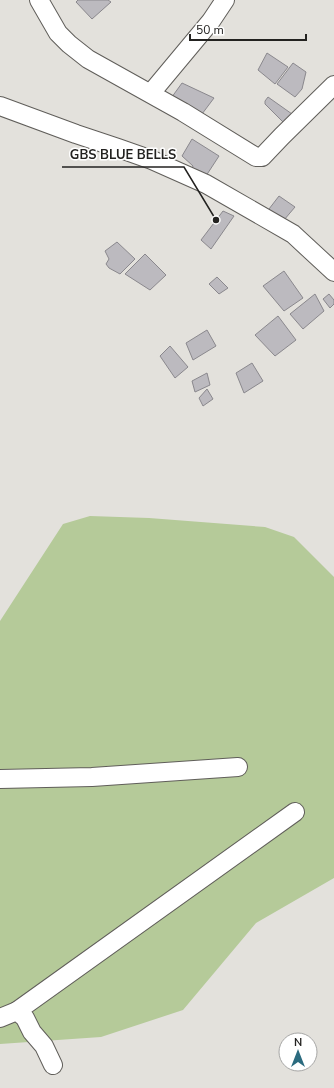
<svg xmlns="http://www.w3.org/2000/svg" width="334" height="1088" font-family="'Nunito Sans',sans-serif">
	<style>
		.green { fill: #b5ca99 }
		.building { fill: #bcbabf; stroke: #8a888d }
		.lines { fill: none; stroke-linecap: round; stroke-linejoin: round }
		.street-casing { stroke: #605e5a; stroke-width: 20 }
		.street { stroke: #fff; stroke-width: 18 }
		.leader { fill: none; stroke: #232220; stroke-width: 1.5 }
		.callout-dot { fill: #232220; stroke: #fff; stroke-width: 1.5 }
		.callout-label { font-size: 13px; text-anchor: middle; font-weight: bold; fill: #232220; stroke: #fff; stroke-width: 3; stroke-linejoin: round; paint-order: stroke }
	</style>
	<rect width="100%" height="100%" fill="#e3e1dc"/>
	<!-- green -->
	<path class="green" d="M90 516 149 518 265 527 294 537 334 577V878L256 923 183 1010 101 1037 0 1044V621L63 524Z"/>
	<!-- building -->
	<g class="building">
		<path d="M78 0H108L111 2 92 19 76 2Z"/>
		<path d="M267 53 288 67 275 84 258 70Z"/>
		<path d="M293 63 306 72 302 89 295 97 277 84Z"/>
		<path d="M182 83 214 98 199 118 169 101Z"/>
		<path d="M268 97 292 114 283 122 265 104V101Z"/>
		<path d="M192 139 219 156 204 179 191 173 193 166 182 156Z"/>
		<path d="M279 196 295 207 284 220 276 216 269 209Z"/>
		<path d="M223 211 234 216 211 249 201 240Z"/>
		<path d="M117 242 135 259 120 274 109 268 106 264 109 259 105 251Z"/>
		<path d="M145 254 166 275 150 290 125 274Z"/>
		<path d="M284 271 303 298 284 311 263 286Z"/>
		<path d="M217 277 228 288 219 294 209 284Z"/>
		<path d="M315 294 324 311 303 329 290 314Z"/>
		<path d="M329 294 334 300V304L330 308 323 299Z"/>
		<path d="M278 316 296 340 275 356 255 335Z"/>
		<path d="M207 330 216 346 193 360 186 343Z"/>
		<path d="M170 346 188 367 175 378 160 356Z"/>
		<path d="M252 363 263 381 244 393 236 373Z"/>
		<path d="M207 373 210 385 195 392 192 381Z"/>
		<path d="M207 389 213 399 203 406 199 398Z"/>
	</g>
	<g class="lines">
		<!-- street casing -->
		<g class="street-casing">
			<g id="street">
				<path d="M39 0 58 33 69 44 88 59 183 112 256 157H262L282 136 334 85"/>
				<path d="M151 93 211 21 225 0"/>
				<path d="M0 106 76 134 118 148 152 160 206 184 293 234 334 272"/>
				<path d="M0 779 92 777 238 767"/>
				<path d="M17 1011 295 812"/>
				<path d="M0 1018 17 1011 25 1018 32 1032 44 1046 53 1065"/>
			</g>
		</g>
		<!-- street -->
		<use href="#street" class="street"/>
	</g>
	<!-- callouts -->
	<path class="leader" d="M216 220L184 167H62"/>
	<circle class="callout-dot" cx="216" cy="220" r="4"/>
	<g class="callout-label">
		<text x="123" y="159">GBS BLUE BELLS</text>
	</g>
	<!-- north arrow -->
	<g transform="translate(298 1052)"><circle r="19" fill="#ffffff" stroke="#a7a7a6"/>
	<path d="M0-3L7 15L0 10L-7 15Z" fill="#2b6b7f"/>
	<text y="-6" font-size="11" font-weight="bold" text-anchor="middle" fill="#232220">N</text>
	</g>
	<!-- scale -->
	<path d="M190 34v6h116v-6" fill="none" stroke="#232220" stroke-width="2"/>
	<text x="196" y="34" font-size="12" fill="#232220" stroke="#ffffff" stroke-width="3" paint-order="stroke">50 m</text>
</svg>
